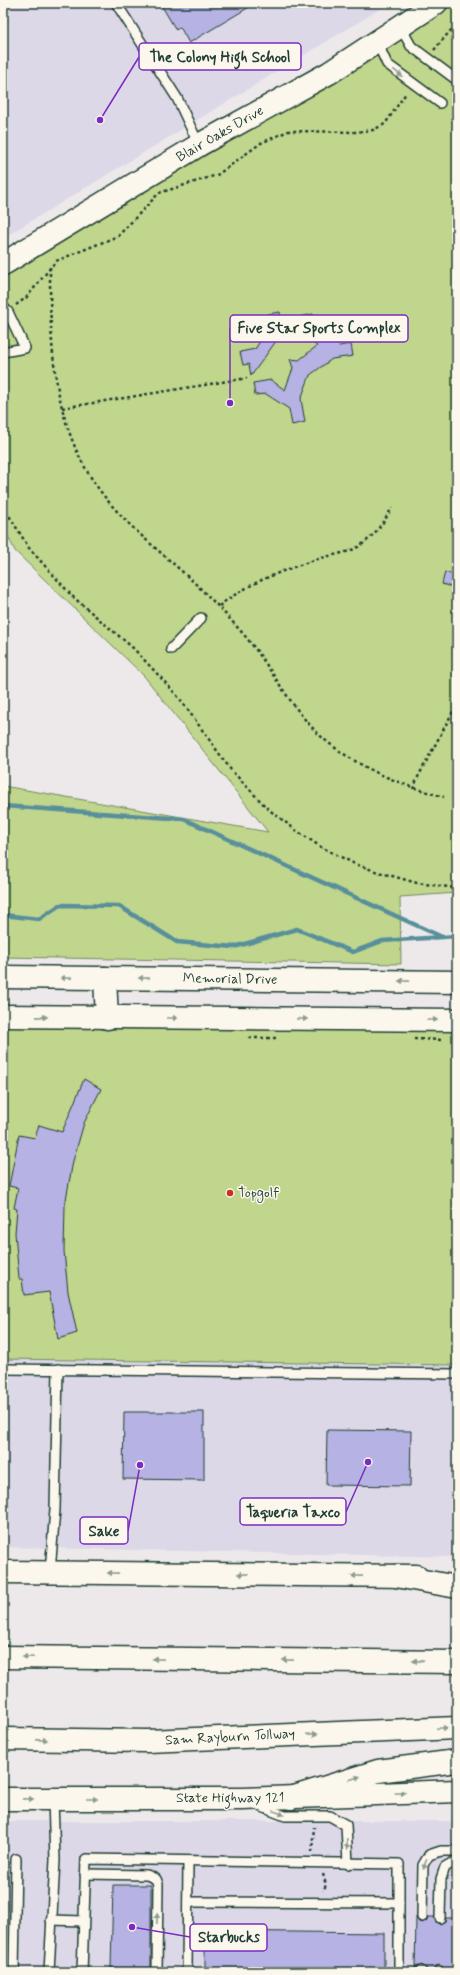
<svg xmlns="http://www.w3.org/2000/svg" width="460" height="1975" font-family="Mynerve,sans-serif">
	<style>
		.built { fill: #dcd8e8 }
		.green { fill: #c0d68c; stroke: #708a60 }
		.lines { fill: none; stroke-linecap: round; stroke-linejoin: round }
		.stream { stroke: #598f9b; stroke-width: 4.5 }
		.building { fill: #b6b2e3; stroke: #1f3d34 }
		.lane-casing { stroke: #1f3d34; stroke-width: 12 }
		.secondary-casing { stroke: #1f3d34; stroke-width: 25 }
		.highway-casing { stroke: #1f3d34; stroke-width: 25 }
		.path { stroke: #1f3d34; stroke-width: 2.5; stroke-dasharray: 3 3; stroke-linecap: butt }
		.lane { stroke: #fbf7ec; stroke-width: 9 }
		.secondary { stroke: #fbf7ec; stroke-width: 22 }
		.highway { stroke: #fbf7ec; stroke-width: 22 }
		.oneway { fill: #8d9a90 }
		.poi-dot { fill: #c8321e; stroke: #fbf7ec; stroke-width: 1.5 }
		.labels { text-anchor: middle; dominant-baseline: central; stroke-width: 3; stroke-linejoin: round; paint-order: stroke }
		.street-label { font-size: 14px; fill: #1f3d34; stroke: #fbf7ec }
		.poi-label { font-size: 14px; fill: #1f3d34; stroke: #fbf7ec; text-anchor: start }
		.leader { fill: none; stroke: #7b2cbf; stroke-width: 1.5 }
		.callout-dot { fill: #7b2cbf; stroke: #fbf7ec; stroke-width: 1.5 }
		.callout { fill: #fbf7ec; stroke: #7b2cbf; stroke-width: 1.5 }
		.callout-label { font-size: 15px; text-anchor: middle; font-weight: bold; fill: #1f3d34 }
	</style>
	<rect width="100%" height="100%" fill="#ede9ea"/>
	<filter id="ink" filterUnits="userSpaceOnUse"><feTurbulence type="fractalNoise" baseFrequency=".025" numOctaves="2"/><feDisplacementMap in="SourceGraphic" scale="8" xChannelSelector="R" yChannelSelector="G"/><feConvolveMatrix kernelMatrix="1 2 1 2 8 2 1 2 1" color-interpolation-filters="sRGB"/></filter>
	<g filter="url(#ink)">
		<!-- built -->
		<g class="built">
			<path d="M3 3H390L3 238Z"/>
			<path d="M3 1025 457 1030V1557L3 1547Z"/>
			<rect x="3" y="1821" width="454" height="151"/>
		</g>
		<!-- green -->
		<g class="green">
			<path d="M456 3H457V893L400 897 401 964 3 957V786L268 832 144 676 15 551 3 526V281L7 276Z"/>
			<path d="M3 1021 457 1027V1365L3 1359Z"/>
		</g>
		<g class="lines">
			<!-- stream -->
			<g class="stream">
				<path d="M3 806 184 819 442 937"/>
				<path d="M3 915 39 919 60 905 119 906 177 942 234 947 297 929 353 952 382 941 457 936"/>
			</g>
		</g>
		<!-- building -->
		<g class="building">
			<path d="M160 3H256L189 43 180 27 176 30Z"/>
			<path d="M280 312 281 321 292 319 251 376 249 364 243 365 240 352 255 349 270 326 268 314Z"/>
			<path d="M313 314 316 330 339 346 351 344 353 356 332 359 310 375 301 399 305 422 292 425 289 409 266 394 255 395 253 383 271 380 285 390 293 368 290 359 299 360 317 346 304 336 300 317Z"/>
			<path d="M445 572 457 576V589L442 584Z"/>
			<path d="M84 1079 101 1089 84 1123 73 1161 65 1205 64 1251 68 1292 77 1333 58 1339 49 1292 24 1295 22 1279H19L15 1233 17 1209 14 1208 18 1188 9 1186 19 1135 35 1138 39 1125 62 1132Z"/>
			<path d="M124 1412H204V1480L123 1479Z"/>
			<path d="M327 1430 411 1431 410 1486 326 1485Z"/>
			<path d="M113 1885H151V1968H111Z"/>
			<path d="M416 1917 419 1922 422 1923 427 1920 428 1917H434L437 1923 440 1924 445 1921 446 1918H457V1971H445L444 1968 439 1965 436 1966 433 1971H428L422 1965 415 1969Z"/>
			<path d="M205 1931 384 1933V1972H205Z"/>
		</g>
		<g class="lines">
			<!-- lane casing -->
			<g class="lane-casing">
				<g id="lane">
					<path d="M116 3 177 98 199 145"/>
					<path d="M400 26 411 46 454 78"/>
					<path d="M377 42 387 64 440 103"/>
					<path d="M3 307 8 312 25 348 3 352"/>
					<path d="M171 649 201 618"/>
					<path d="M3 1369 457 1374"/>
					<path d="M50 1572 55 1509 58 1369"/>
					<path d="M257 1805 285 1816H330L346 1825 348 1864"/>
					<path d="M85 1874 147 1875 156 1879 158 1884 157 1972"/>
					<path d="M188 1902 399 1903"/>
					<path d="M422 1917 423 1865 429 1855 441 1851H457"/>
					<path d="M440 1918 441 1879 445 1867 452 1863H457"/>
					<path d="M51 1920 83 1921"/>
					<path d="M421 1971 422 1972"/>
					<path d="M439 1971V1972"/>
					<path d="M14 1972 16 1859"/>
					<path d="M49 1972 55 1860 53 1799"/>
					<path d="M82 1972 86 1859 399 1864V1972"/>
					<path d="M187 1972 188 1861"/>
				</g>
			</g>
			<!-- secondary casing -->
			<g class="secondary-casing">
				<g id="secondary">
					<path d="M3 264 199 145 329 73 436 3"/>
					<path d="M3 977 457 982"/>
					<path d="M105 978 107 1018"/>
					<path d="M3 1016 457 1020"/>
					<path d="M3 1572 416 1576"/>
					<path d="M3 1799H243L457 1791"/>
				</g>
			</g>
			<!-- highway casing -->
			<g class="highway-casing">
				<g id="highway">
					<path d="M396 1576 457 1587"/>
					<path d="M3 1657 457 1662"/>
					<path d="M3 1739 147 1741 457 1728"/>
					<path d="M291 1798 378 1771 457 1761"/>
				</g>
			</g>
			<!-- path -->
			<g class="path">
				<path d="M434 50 457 23"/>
				<path d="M50 267C50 332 51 398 80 458 106 510 144 537 186 575 207 594 226 614 245 636 274 670 293 715 330 744 365 771 402 785 444 797"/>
				<path d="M16 305 26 298 56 261 118 236 159 193 217 175 261 143 288 131 356 132 373 130 385 124 406 93"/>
				<path d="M62 408 247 378"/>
				<path d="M3 506 29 548 72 596 133 648 163 680 180 699 231 770 268 809 297 831 321 847 355 864 378 872 417 883 457 888"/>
				<path d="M219 606C247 584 280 571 315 560 329 555 346 554 358 547 374 537 383 523 392 508"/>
				<path d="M413 789 418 777 457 704"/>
				<path d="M249 1038H276"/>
				<path d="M414 1039 443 1040"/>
				<path d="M312 1852 314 1827"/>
				<path d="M323 1874 326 1885 323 1891"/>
			</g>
			<!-- lane -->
			<use href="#lane" class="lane"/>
			<!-- secondary -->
			<use href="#secondary" class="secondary"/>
			<!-- highway -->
			<use href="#highway" class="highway"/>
		</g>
		<!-- one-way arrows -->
		<defs><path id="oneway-solid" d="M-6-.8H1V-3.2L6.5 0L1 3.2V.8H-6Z"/></defs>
		<g class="oneway">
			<use href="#oneway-solid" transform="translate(398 73) rotate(38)"/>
			<use href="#oneway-solid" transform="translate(66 978) rotate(-179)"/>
			<use href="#oneway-solid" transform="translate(144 978) rotate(-179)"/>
			<use href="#oneway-solid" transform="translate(404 981) rotate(-179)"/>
			<use href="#oneway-solid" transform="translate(42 1017) rotate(1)"/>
			<use href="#oneway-solid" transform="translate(172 1018)"/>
			<use href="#oneway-solid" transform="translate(302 1019)"/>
			<use href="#oneway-solid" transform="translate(432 1020)"/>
			<use href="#oneway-solid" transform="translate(113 1573) rotate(-179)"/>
			<use href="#oneway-solid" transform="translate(243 1574) rotate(-179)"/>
			<use href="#oneway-solid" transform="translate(357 1576) rotate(-179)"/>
			<use href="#oneway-solid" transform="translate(28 1657) rotate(-179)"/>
			<use href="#oneway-solid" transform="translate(158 1659) rotate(-179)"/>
			<use href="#oneway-solid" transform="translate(288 1660) rotate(-179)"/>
			<use href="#oneway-solid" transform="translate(418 1661) rotate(-179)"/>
			<use href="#oneway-solid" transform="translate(442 1728) rotate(-2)"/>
			<use href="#oneway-solid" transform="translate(312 1734) rotate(-3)"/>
			<use href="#oneway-solid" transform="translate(42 1740) rotate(1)"/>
			<use href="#oneway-solid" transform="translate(355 1778) rotate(-17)"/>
			<use href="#oneway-solid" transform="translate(400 1793) rotate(-2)"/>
			<use href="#oneway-solid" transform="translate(28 1799) rotate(1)"/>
			<use href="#oneway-solid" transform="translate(92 1799)"/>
			<use href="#oneway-solid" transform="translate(279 1813) rotate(22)"/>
			<use href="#oneway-solid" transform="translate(347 1844) rotate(87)"/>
			<use href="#oneway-solid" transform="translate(425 1864) rotate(107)"/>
			<use href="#oneway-solid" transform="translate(157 1919) rotate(-89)"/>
		</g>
	</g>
	<!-- markers -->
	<circle class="poi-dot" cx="230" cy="1193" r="4"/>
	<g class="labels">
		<!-- street labels -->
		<g class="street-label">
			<text transform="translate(220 134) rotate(-30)">Blair Oaks Drive</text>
			<text transform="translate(230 979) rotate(1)">Memorial Drive</text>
			<text transform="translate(230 1737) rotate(-3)">Sam Rayburn Tollway</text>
			<text x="230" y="1798">State Highway 121</text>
		</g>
		<!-- poi labels -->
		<g class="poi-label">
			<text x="238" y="1193">Topgolf</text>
		</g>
	</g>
	<!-- callouts -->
	<path class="leader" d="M100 120L139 57M230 403L230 328M368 1462L346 1512M140 1465L128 1531M132 1927L190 1937"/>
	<g class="callout-dot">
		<circle cx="100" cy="120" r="4"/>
		<circle cx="230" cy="403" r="4"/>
		<circle cx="368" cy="1462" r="4"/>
		<circle cx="140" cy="1465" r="4"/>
		<circle cx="132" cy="1927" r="4"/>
	</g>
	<g class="callout">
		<rect x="139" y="43" width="162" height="27" rx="4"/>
		<rect x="230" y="315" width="178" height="27" rx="4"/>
		<rect x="240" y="1498" width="106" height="27" rx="4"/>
		<rect x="80" y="1517" width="48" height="27" rx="4"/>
		<rect x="190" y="1924" width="77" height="27" rx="4"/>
	</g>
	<g class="callout-label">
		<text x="220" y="62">The Colony High School</text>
		<text x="319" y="333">Five Star Sports Complex</text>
		<text x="293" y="1517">Taqueria Taxco</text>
		<text x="104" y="1536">Sake</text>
		<text x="229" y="1942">Starbucks</text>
	</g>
	<!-- margin -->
	<rect width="460" height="1975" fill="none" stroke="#fbf7ec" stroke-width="16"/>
	<rect x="8" y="8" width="444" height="1959" fill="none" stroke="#1f3d34" stroke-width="1.5" filter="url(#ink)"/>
</svg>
